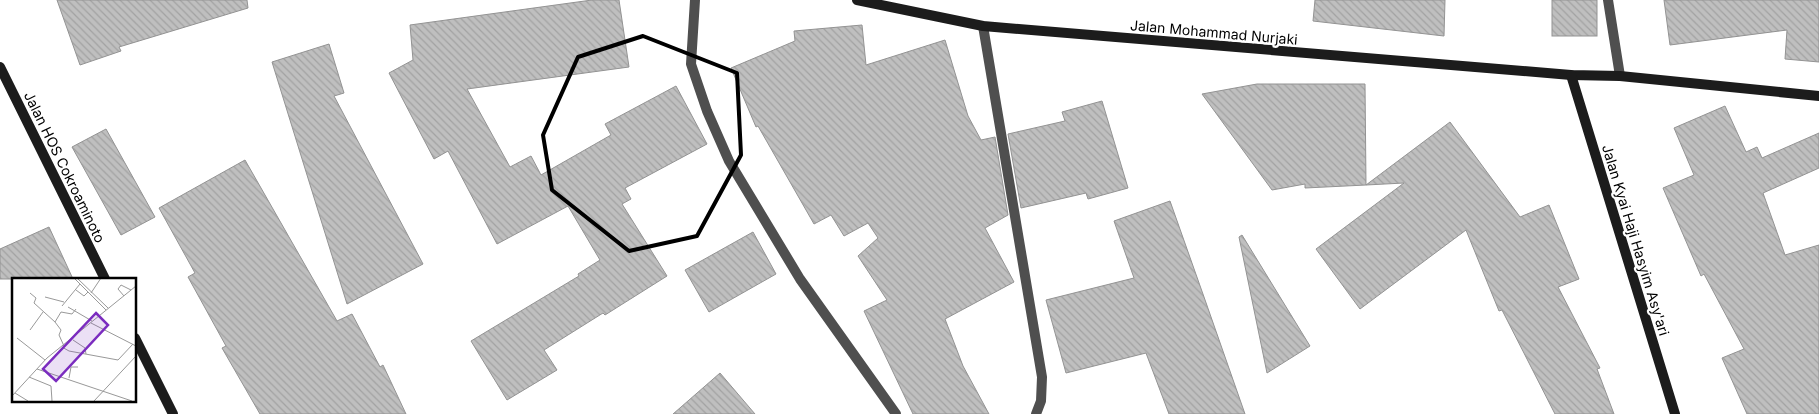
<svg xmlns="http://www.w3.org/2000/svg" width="1819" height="414" font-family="Inter,sans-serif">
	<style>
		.building { fill: url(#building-back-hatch); stroke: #939393 }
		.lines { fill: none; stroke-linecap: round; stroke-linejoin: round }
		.street { stroke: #4f4f4f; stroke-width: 10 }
		.secondary { stroke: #1c1c1c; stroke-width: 10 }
		.marked { fill: none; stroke: #000; stroke-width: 4; stroke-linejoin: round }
		.labels { text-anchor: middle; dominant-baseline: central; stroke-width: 4.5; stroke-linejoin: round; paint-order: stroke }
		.street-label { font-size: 14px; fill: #000; stroke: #fff }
		.inset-road { fill: none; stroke: #999; stroke-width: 1 }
		.view { fill: #7b2cbf; fill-opacity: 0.15; stroke: #7b2cbf; stroke-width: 2.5 }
		.inset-edge { fill: none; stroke: #000; stroke-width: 2.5 }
	</style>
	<defs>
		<pattern id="building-back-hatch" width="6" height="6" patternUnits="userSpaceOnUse" patternTransform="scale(1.25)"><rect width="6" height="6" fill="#bfbfbf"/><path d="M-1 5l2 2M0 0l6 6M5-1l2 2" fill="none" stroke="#a2a2a2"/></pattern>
	</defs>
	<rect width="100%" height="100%" fill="#fff"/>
	<!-- building -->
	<g class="building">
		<path d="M57 0H247L248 8 119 47 121 51 80 65Z"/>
		<path d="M592 0H619L629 67 467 89 510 167 531 156 541 175 611 135 605 124 676 86 707 144 625 188 631 199 622 204 667 276 605 315 603 313 544 350 557 370 507 400 471 341 579 276 578 274 600 260 568 206 497 244 448 151 434 159 389 73 413 60 410 25Z"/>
		<path d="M1315 0H1445L1444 36 1313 21Z"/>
		<rect x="1552" y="0" width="45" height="36"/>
		<path d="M1664 0H1819V62L1785 59 1787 30 1670 45Z"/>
		<path d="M862 25 866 65 945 40 968 116 981 140 995 137 1008 215 985 228 1014 282 945 319 963 366 989 414H913L864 311 887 300 858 256 878 238 868 223 844 236 831 215 814 224 758 126 756 127 731 68 795 41 794 31Z"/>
		<path d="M329 44 344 93 334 96 423 264 347 304 272 62Z"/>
		<path d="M1257 84H1365L1366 185 1305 188V184L1272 190 1202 94Z"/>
		<path d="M1102 101 1128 188 1088 199 1086 193 1021 208 1008 134 1065 121 1062 112Z"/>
		<path d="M1725 106 1746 152 1757 147 1762 158 1819 133V168L1763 193 1785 255 1819 245V414H1747L1722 358 1744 349 1704 274 1701 276 1663 188 1694 175 1674 128Z"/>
		<path d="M1450 122 1520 217 1549 205 1579 279 1558 287 1600 368 1597 369 1614 414H1555L1502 310 1499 311 1466 230 1360 309 1316 249 1404 183 1366 185Z"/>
		<path d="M106 129 155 217 121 235 72 147Z"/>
		<path d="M245 160 337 321 352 314 380 367 383 365 406 414H260L222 348 226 346 188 277 195 273 159 208Z"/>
		<path d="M1170 201 1204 297 1245 414H1169L1146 353 1066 373 1046 300 1134 278 1114 221Z"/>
		<path d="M49 227 73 279H0V249Z"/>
		<path d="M753 232 776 274 709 312 685 270Z"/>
		<path d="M1242 235 1310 346 1267 373 1239 237Z"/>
		<path d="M720 373 755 414H673Z"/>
	</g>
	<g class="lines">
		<!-- street -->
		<g class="street">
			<path d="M695 0 691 64 707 111 729 161 800 279 896 414"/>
			<path d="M1608 0 1620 76"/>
			<path d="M983 26 1042 377 1041 401 1036 414"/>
		</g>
		<!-- secondary -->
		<g class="secondary">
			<path d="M857 0 983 26 1571 75 1620 76 1819 96"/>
			<path d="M0 67 105 279"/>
			<path d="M1571 75 1675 414"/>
			<path d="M135 338 173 414"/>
		</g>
	</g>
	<!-- marked area -->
	<path class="marked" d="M643 36 737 73 741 155 697 236 629 251 552 190 543 135 578 57Z"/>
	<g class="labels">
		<!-- street labels -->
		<g class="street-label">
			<text transform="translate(1214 32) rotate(5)">Jalan Mohammad Nurjaki</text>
			<text transform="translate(65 167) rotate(64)">Jalan HOS Cokroaminoto</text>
			<text transform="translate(1636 240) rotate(73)">Jalan Kyai Haji Hasyim Asy'ari</text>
		</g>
	</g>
	<!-- overview -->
	<g transform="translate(12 278)">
		<rect width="124" height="124" fill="#fff"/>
		<path class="inset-road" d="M62 0 94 32M65 0 96 30M64 12 72 18 76 14M18 15 24 20 22 25 43 44 49 34 60 36 64 31M79 15 89 0M112 18 106 11 109 7 119 12M33 19 52 24M50 28 68 6M56 29 80 43M43 44 49 52 47 57 52 68M79 45 124 68M18 52 31 34M5 60 33 82M61 62 73 70 74 76M50 69 57 73 106 82 121 66M25 91 120 123M17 99 39 108 40 123M57 100 59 89H66M3 115 16 123M0 118 35 80 124 8M82 123 124 78"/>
		<path class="view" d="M84 35 96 47 44 103 31 91Z"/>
		<rect width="124" height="124" class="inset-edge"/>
	</g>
</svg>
